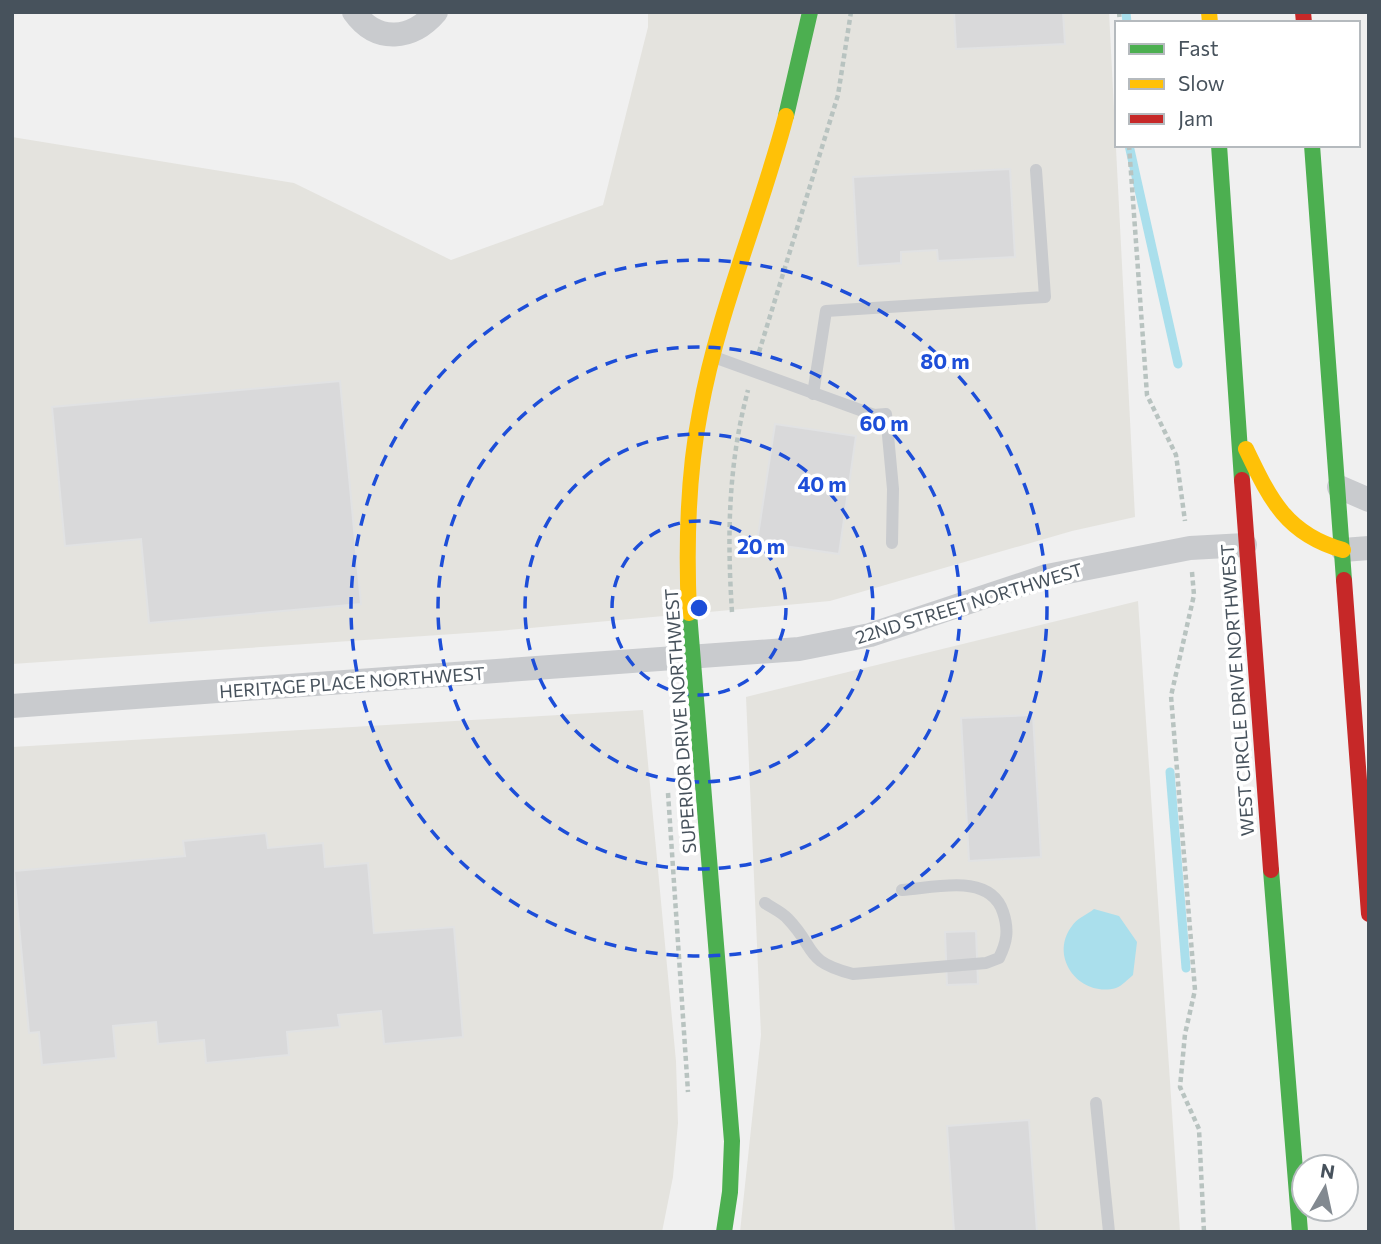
<svg xmlns="http://www.w3.org/2000/svg" width="1381" height="1244" font-family="Commissioner,sans-serif">
	<style>
		.commercial { fill: #e4e3de }
		.water { fill: #aadfec }
		.lines { fill: none; stroke-linecap: round; stroke-linejoin: round }
		.stream { stroke: #aadfec; stroke-width: 9 }
		.building { fill: #d9d9da; stroke: #e1e2e3; stroke-width: 2 }
		.path { stroke: #b8c3c0; stroke-width: 4.5; stroke-dasharray: 5 3.5; stroke-linecap: butt }
		.lane { stroke: #c9cbce; stroke-width: 12 }
		.street { stroke: #c9cbce; stroke-width: 24 }
		.fast { stroke: #4caf50; stroke-width: 16 }
		.slow { stroke: #ffc107; stroke-width: 16 }
		.jam { stroke: #c62828; stroke-width: 16 }
		.ring { fill: none; stroke: #1d4ed8; stroke-width: 3.5; stroke-dasharray: 12 9 }
		.labels { text-anchor: middle; dominant-baseline: central; stroke-width: 7; stroke-linejoin: round; paint-order: stroke }
		.street-label { font-size: 18px; fill: #47525c; stroke: #fff }
		.centre { fill: #1d4ed8; stroke: #fff; stroke-width: 3.5 }
		.ring-label { font-size: 21px; text-anchor: middle; font-weight: bold; fill: #1d4ed8; stroke: #fff; stroke-width: 7; stroke-linejoin: round; paint-order: stroke }
	</style>
	<rect width="100%" height="100%" fill="#f0f0f0"/>
	<!-- commercial -->
	<g class="commercial">
		<path d="M648 12H1109L1135 517 1072 531 830 601 498 631 12 664V137L294 183 451 260 603 205 648 27Z"/>
		<path d="M1138 601 1180 1232H740L761 1035 746 697Z"/>
		<path d="M643 710 676 1061 678 1123 673 1177 662 1232H12V747Z"/>
	</g>
	<!-- water -->
	<path class="water" d="M1094 909 1119 916 1137 942 1133 975C1128 979 1122 986 1116 988 1080 998 1048 957 1072 926 1076 919 1088 914 1094 909Z"/>
	<g class="lines">
		<!-- stream -->
		<g class="stream">
			<path d="M1126 12 1127 23"/>
			<path d="M1129 145 1178 364"/>
			<path d="M1170 772 1186 968"/>
		</g>
	</g>
	<!-- building -->
	<g class="building">
		<path d="M954 12H1063L1065 44 956 49Z"/>
		<path d="M1010 169 1015 257 938 261 937 250 901 252V263L858 266 853 177Z"/>
		<path d="M340 381 361 604 149 623 141 539 65 546 52 407Z"/>
		<path d="M775 424 856 436 839 554 757 542Z"/>
		<path d="M1033 715 1041 857 969 861 961 718Z"/>
		<path d="M266 833 268 848 323 843 325 867 368 863 374 933 454 927 463 1037 384 1044 381 1011 338 1015 340 1027 287 1032 289 1055 206 1063 204 1040 158 1044 156 1022 113 1026 116 1058 42 1065 39 1032 29 1033 14 871 185 856 183 841Z"/>
		<path d="M976 931 978 984 947 985 945 932Z"/>
		<path d="M1029 1120 1037 1232H954L947 1126Z"/>
	</g>
	<g class="lines">
		<!-- path -->
		<g class="path">
			<path d="M1119 12 1120 23"/>
			<path d="M1129 145 1147 395 1176 455 1185 521"/>
			<path d="M759 352 838 95 851 12"/>
			<path d="M1192 572 1194 595 1171 696 1195 990 1185 1034 1180 1087 1199 1129 1204 1232"/>
			<path d="M732 612C727 536 728 465 748 390"/>
			<path d="M668 793 688 1092"/>
		</g>
		<!-- lane -->
		<g class="lane">
			<path d="M714 357 874 415 886 414 893 489 892 543"/>
			<path d="M813 394 826 311 1045 297 1036 170"/>
			<path d="M765 903C772 908 782 912 788 919 817 949 803 961 853 974L986 963 999 958C1007 942 1009 930 1003 912 990 872 934 888 902 890"/>
			<path d="M1096 1103 1109 1232"/>
		</g>
		<!-- street -->
		<g class="street">
			<path d="M354 12C377 44 412 40 436 12"/>
			<path d="M1339 487 1369 500"/>
			<path d="M1343 550 1369 548"/>
			<path d="M12 706 799 649 870 635 1047 576 1190 548 1245 545"/>
		</g>
		<!-- fast -->
		<g class="fast">
			<path d="M786 116 810 12"/>
			<path d="M1219 145 1242 480"/>
			<path d="M1312 145 1344 580"/>
			<path d="M689 613 732 1141 730 1192 724 1232"/>
			<path d="M1271 870 1300 1232"/>
		</g>
		<!-- slow -->
		<g class="slow">
			<path d="M1209 12 1210 23"/>
			<path d="M1246 449C1270 499 1286 534 1343 550"/>
			<path d="M689 613C686 546 687 479 700 412 718 311 760 215 786 116"/>
		</g>
		<!-- jam -->
		<g class="jam">
			<path d="M1303 12 1304 23"/>
			<path d="M1242 480 1271 870"/>
			<path d="M1344 580 1369 914"/>
		</g>
	</g>
	<!-- distance rings -->
	<g class="ring">
		<circle cx="699" cy="608" r="87"/>
		<circle cx="699" cy="608" r="174"/>
		<circle cx="699" cy="608" r="261"/>
		<circle cx="699" cy="608" r="348"/>
	</g>
	<g class="labels">
		<!-- street labels -->
		<g class="street-label">
			<text transform="translate(969 603) rotate(-17)">22ND STREET NORTHWEST</text>
			<text transform="translate(352 682) rotate(-4)">HERITAGE PLACE NORTHWEST</text>
			<text transform="translate(1237 690) rotate(-94)">WEST CIRCLE DRIVE NORTHWEST</text>
			<text transform="translate(680 721) rotate(-94)">SUPERIOR DRIVE NORTHWEST</text>
		</g>
	</g>
	<circle cx="699" cy="608" r="10" class="centre"/>
	<g class="ring-label">
		<text x="945" y="369">80 m</text>
		<text x="884" y="431">60 m</text>
		<text x="822" y="492">40 m</text>
		<text x="761" y="554">20 m</text>
	</g>
	<!-- border -->
	<rect width="1381" height="1244" fill="none" stroke="#47525c" stroke-width="28"/>
	<!-- legend -->
	<rect x="1115" y="21" width="245" height="126" fill="#ffffff" stroke="#b5babe" stroke-width="2"/>
	<rect x="1129" y="44" width="35" height="10" fill="#4caf50" stroke="#b5babe" stroke-width="2"/>
	<text x="1178" y="56" font-size="21" fill="#47525c">Fast</text>
	<rect x="1129" y="79" width="35" height="10" fill="#ffc107" stroke="#b5babe" stroke-width="2"/>
	<text x="1178" y="91" font-size="21" fill="#47525c">Slow</text>
	<rect x="1129" y="114" width="35" height="10" fill="#c62828" stroke="#b5babe" stroke-width="2"/>
	<text x="1178" y="126" font-size="21" fill="#47525c">Jam</text>
	<!-- north arrow -->
	<g transform="translate(1325 1188) rotate(9)"><circle r="33" fill="#ffffff" stroke="#b5babe" stroke-width="2"/>
	<path d="M0-5L12 26L0 18L-12 26Z" fill="#828990"/>
	<text y="-10" font-size="19" font-weight="bold" text-anchor="middle" fill="#47525c">N</text>
	</g>
</svg>
